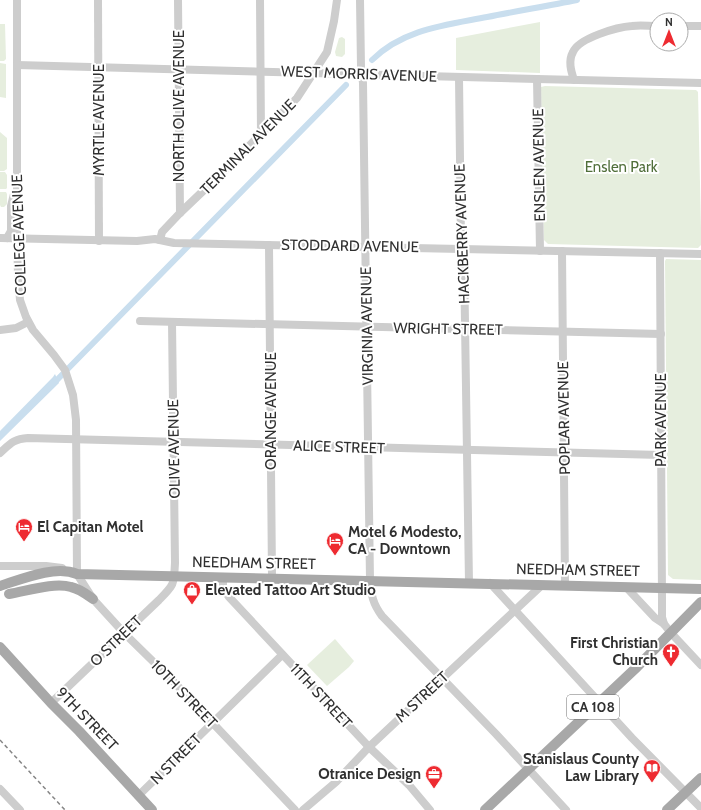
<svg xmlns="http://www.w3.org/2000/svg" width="701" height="810" font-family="Cabin,sans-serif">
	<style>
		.green { fill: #e6eede }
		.water { fill: #c9deee }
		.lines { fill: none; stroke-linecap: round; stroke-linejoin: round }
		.canal { stroke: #c9deee; stroke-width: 6 }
		.minor { stroke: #cdcdcd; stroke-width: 8 }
		.major { stroke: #a8a8a8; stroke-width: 10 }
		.rail { stroke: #858585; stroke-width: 1.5; stroke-dasharray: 4 3; stroke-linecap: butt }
		.labels { text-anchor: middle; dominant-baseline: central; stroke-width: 4; stroke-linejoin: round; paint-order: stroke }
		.shield { fill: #fff; stroke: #6e6e6e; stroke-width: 1 }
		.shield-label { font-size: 14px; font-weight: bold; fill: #303030 }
		.street-label { font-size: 15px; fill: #303030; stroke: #fff }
		.park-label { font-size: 15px; fill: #516f3b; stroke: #fff }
		.poi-label { font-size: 15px; font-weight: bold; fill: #303030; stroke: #fff; text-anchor: start }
	</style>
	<rect width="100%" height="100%" fill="#fff"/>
	<!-- green -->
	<g class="green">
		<path d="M540 22V73L456 70V38Z"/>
		<path d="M0 24H5L6 59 4 61H0Z"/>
		<path d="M342 37 345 39V54L342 57 336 56 335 52 339 38Z"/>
		<path d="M0 63 6 64V98L0 97Z"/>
		<path d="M545 86 696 90 698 92 701 229V245L698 248 548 244 544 240 541 87Z"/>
		<path d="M0 132 7 138V169L4 171H0Z"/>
		<path d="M0 172H5L7 175V188L6 189H0Z"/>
		<path d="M0 192H6L7 194V204L4 207H1L0 205Z"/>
		<path d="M666 259 701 260V580L673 579 668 575 665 261Z"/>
		<path d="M335 639 354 661 349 667 327 686 307 665Z"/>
	</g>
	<!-- water -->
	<path class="water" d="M55 374 59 383 0 441V431L53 377Z"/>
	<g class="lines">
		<!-- canal -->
		<g class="canal">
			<path d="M372 60C403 29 446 25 487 17 517 11 547 6 577 0"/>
			<path d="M52 385 346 85"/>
		</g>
		<!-- minor -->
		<g class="minor">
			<path d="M17 0V231L18 276 20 300 26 317 33 330 54 355 65 370 73 395 76 420 77 574 93 599 124 633 172 680 295 810"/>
			<path d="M98 0 99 241"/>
			<path d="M178 0 180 213"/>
			<path d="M260 0 261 135"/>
			<path d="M360 0 361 67 363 83 370 580C371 595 373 604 382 616L496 734 566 810"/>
			<path d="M681 26H701"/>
			<path d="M17 65 537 79 701 83"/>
			<path d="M459 77 461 242 464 258 469 583"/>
			<path d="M537 79 540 251"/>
			<path d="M574 80C571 71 568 61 573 52 579 38 617 27 632 26 640 25 649 26 657 26"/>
			<path d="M0 238 137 241 155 239 174 243 701 254"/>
			<path d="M7 238 11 231V206L14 194"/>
			<path d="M160 240 162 232 180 213 224 171 297 98 327 52 334 21 337 0"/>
			<path d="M269 245 272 578"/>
			<path d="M562 251 565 585"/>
			<path d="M660 253 662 599V617L664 624"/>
			<path d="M140 321 661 334"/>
			<path d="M0 330 16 328 28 322"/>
			<path d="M0 453C10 444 13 439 28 438L661 455"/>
			<path d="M0 566H46L62 568"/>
			<path d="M223 577V588L229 597 369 747 409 785 430 810"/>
			<path d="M490 583 632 738 701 808"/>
			<path d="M626 587 655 618 664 624 671 633 701 665"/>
			<path d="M51 703 159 600C174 585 174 585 175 563L172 322"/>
			<path d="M0 789 20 810"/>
			<path d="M138 796 282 655"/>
			<path d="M303 810 336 782 369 747 542 585"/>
		</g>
		<!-- major -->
		<g class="major">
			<path d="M0 586C22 579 55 565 77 574L701 589"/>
			<path d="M9 594C27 591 54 582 71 587 80 589 86 594 93 599"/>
			<path d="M0 647 51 703 79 731 152 810"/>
			<path d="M485 810 637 667 701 602"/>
			<path d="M667 810 701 778"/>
		</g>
		<!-- rail -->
		<path class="rail" d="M0 740 65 810"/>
	</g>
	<!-- icons -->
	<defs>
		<g id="hotel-pin" transform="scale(0.9)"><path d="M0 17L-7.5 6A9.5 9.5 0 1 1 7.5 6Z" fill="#ee2b31" stroke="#fff"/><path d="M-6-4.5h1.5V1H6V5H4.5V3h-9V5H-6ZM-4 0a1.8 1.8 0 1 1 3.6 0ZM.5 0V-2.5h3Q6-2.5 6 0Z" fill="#fff"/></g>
		<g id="shop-pin" transform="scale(0.9)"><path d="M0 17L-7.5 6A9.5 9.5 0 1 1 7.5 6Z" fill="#ee2b31" stroke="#fff"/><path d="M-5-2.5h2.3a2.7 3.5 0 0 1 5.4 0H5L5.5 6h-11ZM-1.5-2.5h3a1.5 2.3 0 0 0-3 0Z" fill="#fff"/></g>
		<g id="church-pin" transform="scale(0.9)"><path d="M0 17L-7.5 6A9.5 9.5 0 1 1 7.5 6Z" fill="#ee2b31" stroke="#fff"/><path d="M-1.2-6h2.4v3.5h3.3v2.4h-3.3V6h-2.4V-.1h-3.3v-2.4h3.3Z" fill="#fff"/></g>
		<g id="library-pin" transform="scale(0.9)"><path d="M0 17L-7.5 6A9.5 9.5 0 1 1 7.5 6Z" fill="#ee2b31" stroke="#fff"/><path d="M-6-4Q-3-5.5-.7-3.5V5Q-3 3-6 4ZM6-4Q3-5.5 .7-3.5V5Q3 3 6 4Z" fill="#fff"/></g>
		<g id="office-pin" transform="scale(0.9)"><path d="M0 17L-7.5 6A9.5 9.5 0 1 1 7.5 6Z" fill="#ee2b31" stroke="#fff"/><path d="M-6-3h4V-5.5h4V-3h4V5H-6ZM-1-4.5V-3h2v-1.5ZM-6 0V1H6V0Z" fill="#fff"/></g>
	</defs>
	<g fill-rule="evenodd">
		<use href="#hotel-pin" x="24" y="527"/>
		<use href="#hotel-pin" x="335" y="541"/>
		<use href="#shop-pin" x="192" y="590"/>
		<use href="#church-pin" x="671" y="652"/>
		<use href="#library-pin" x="652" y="768"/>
		<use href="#office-pin" x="434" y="774"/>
	</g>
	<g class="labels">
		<!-- shield labels -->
		<rect class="shield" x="567" y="695" width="52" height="24" rx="3"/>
		<g class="shield-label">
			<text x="593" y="707">CA 108</text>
		</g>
		<!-- street labels -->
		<g class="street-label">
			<text transform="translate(359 74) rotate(2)">WEST MORRIS AVENUE</text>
			<text transform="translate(179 106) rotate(-90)">NORTH OLIVE AVENUE</text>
			<text transform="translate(99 120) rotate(-90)">MYRTLE AVENUE</text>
			<text transform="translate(248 147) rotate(-45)">TERMINAL AVENUE</text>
			<text transform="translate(539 165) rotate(-91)">ENSLEN AVENUE</text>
			<text transform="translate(462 234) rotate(-92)">HACKBERRY AVENUE</text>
			<text transform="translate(19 235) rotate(-92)">COLLEGE AVENUE</text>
			<text transform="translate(350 246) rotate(1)">STODDARD AVENUE</text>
			<text transform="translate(367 326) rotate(-91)">VIRGINIA AVENUE</text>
			<text transform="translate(448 329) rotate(1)">WRIGHT STREET</text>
			<text transform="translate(271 411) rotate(-90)">ORANGE AVENUE</text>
			<text transform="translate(564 418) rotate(-91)">POPLAR AVENUE</text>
			<text transform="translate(661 420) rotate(-90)">PARK AVENUE</text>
			<text transform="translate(339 447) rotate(2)">ALICE STREET</text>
			<text transform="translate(174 449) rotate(-91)">OLIVE AVENUE</text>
			<text transform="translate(254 563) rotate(1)">NEEDHAM STREET</text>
			<text transform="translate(578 570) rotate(1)">NEEDHAM STREET</text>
			<text transform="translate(116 641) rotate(-44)">O STREET</text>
			<text transform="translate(184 694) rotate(46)">10TH STREET</text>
			<text transform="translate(321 696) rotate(47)">11TH STREET</text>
			<text transform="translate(422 697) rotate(-43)">M STREET</text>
			<text transform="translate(87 719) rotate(46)">9TH STREET</text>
			<text transform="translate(176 759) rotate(-45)">N STREET</text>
		</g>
		<!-- park labels -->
		<g class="park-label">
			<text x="621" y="167">Enslen Park</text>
		</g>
		<!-- poi labels -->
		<g class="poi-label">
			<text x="37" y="527">El Capitan Motel</text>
			<text x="348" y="532">Motel 6 Modesto,<tspan x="348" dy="17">CA - Downtown</tspan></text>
			<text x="205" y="590">Elevated Tattoo Art Studio</text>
			<text x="658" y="643" text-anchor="end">First Christian<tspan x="658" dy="17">Church</tspan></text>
			<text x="639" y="759" text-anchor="end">Stanislaus County<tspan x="639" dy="17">Law Library</tspan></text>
			<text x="421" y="774" text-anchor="end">Otranice Design</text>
		</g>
	</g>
	<!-- north arrow -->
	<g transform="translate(669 32)"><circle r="19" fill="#ffffff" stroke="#acacac"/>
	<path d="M0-3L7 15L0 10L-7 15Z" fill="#ee2b31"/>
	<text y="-6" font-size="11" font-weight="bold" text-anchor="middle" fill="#303030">N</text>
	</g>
</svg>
